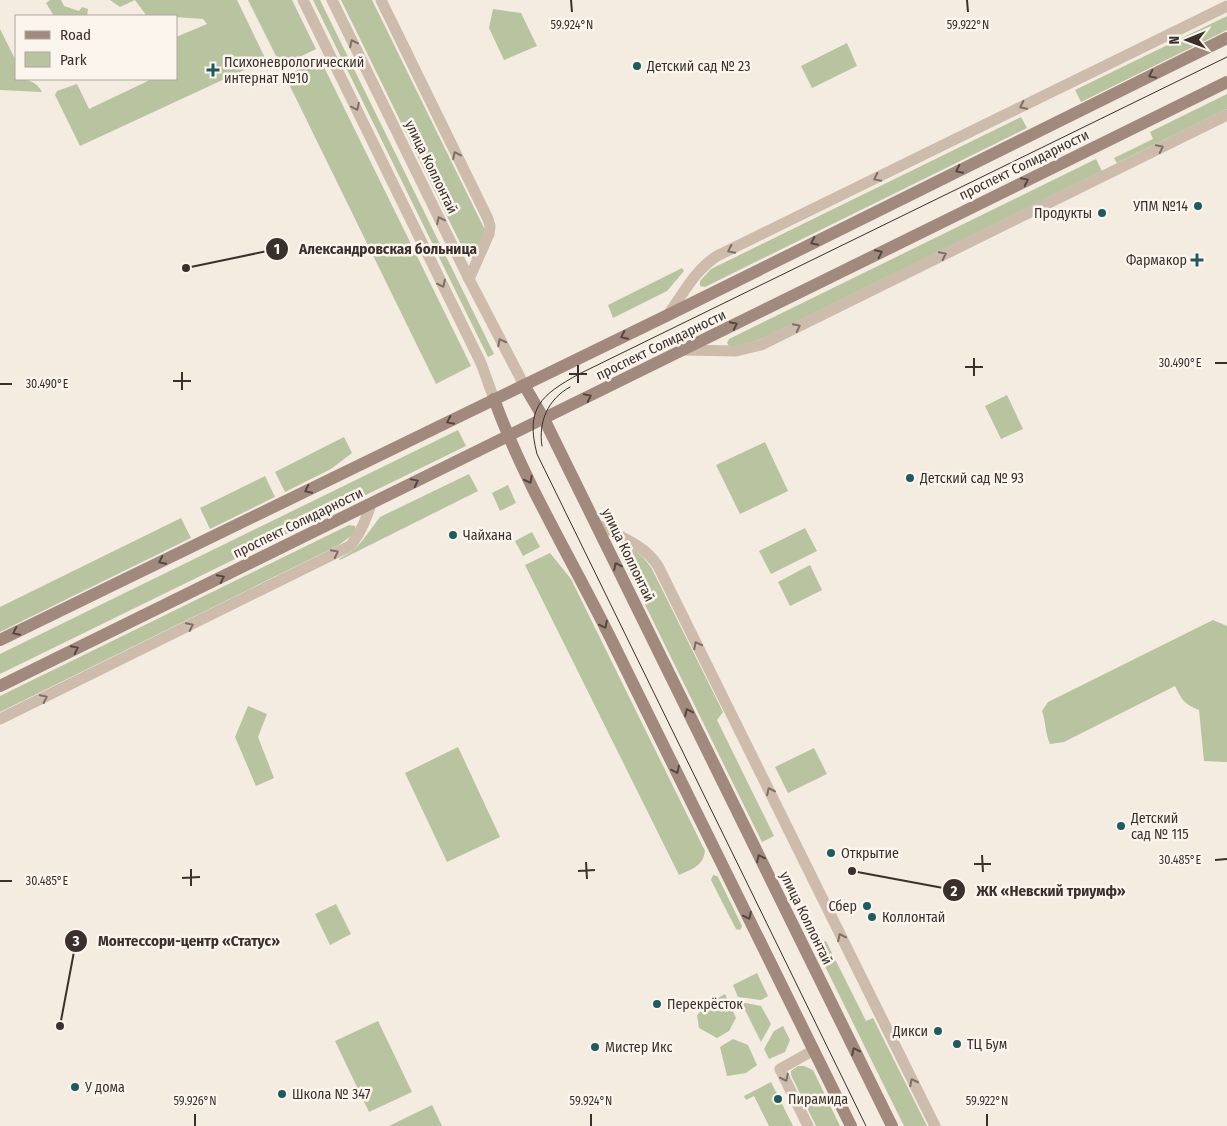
<svg xmlns="http://www.w3.org/2000/svg" width="1227" height="1126" font-family="'Fira Sans Condensed',sans-serif">
	<style>
		.green { fill: #b8c4a0 }
		.lines { fill: none; stroke-linecap: round; stroke-linejoin: round }
		.minor { stroke: #cdbbac; stroke-width: 11 }
		.secondary { stroke: #a18a7d; stroke-width: 12 }
		.tram { stroke: #3b302b; stroke-width: 1 }
		.oneway { stroke: #7d6f65 }
		.oneway2 { stroke: #544640 }
		.ticks { fill: none; stroke: #3b302b; stroke-width: 2 }
		.poi-dot { fill: #1f5a5e; stroke: #fbf5ee; stroke-width: 2 }
		.labels { text-anchor: middle; dominant-baseline: central; stroke-width: 5; stroke-linejoin: round; paint-order: stroke }
		.poi-label { font-size: 14px; fill: #3b302b; stroke: #fbf5ee; text-anchor: start }
		.street-label { font-size: 14px; fill: #3b302b; stroke: #fbf5ee }
		.ticks-label { font-size: 12px; text-anchor: middle; fill: #3b302b; stroke: #fbf5ee; stroke-width: 5; stroke-linejoin: round; paint-order: stroke }
		.leader { fill: none; stroke: #3b302b; stroke-width: 2 }
		.callout-dot { fill: #3b302b; stroke: #fbf5ee; stroke-width: 2 }
		.mark-label { font-size: 15px; text-anchor: middle; font-weight: bold; fill: #fff }
		.callout-label { font-size: 15px; text-anchor: middle; font-weight: bold; fill: #3b302b; stroke: #fbf5ee; stroke-width: 5; stroke-linejoin: round; paint-order: stroke }
	</style>
	<rect width="100%" height="100%" fill="#f4ebe1"/>
	<!-- green -->
	<g class="green">
		<path d="M50 0H61L64 6 79 11 82 7 88 9 87 16H54L46 3Z"/>
		<path d="M110 0H237L266 60 80 146 55 95 57 91 77 84 89 109 152 79H176V37L207 24 203 19 146 15 135 0 120 7Z"/>
		<path d="M248 0H292L316 49 281 66Z"/>
		<path d="M313 0H320L494 354 488 357Z"/>
		<path d="M341 0H372L485 230 473 259H471L467 257Z"/>
		<path d="M493 9 521 13 537 46 504 60 489 28Z"/>
		<path d="M1227 16V30L1081 102 1075 90Z"/>
		<path d="M0 29 16 61V79C28 79 37 82 42 92L0 90Z"/>
		<path d="M847 43 857 66 812 88 801 66Z"/>
		<path d="M320 59 471 366 436 384 285 76Z"/>
		<path d="M1227 94V109L1117 163 1114 158 1153 139 1150 132Z"/>
		<path d="M1021 117 1027 128 705 287 700 286V281L711 269Z"/>
		<path d="M1096 159 1102 171 759 340 738 346H729L727 343 729 339Z"/>
		<path d="M682 268 684 271 667 291 613 318 608 305Z"/>
		<path d="M1007 395 1023 429 1001 439 985 406Z"/>
		<path d="M458 430 466 446 0 674V654Z"/>
		<path d="M344 437 352 453 331 469 285 492 275 472Z"/>
		<path d="M765 442 788 491 740 514 716 465Z"/>
		<path d="M469 474 478 491 340 560 339 559 354 550 362 541 380 517Z"/>
		<path d="M265 476 275 497 210 529 200 508Z"/>
		<path d="M508 485 516 503 500 511 492 493Z"/>
		<path d="M181 518 191 538 0 632V607Z"/>
		<path d="M349 525 355 526V529L352 535 339 545 0 712V696Z"/>
		<path d="M805 528 817 551 771 574 759 551Z"/>
		<path d="M532 532 540 547 523 556 515 541Z"/>
		<path d="M622 546C634 547 646 559 652 569L723 712 717 720 774 836 762 842 620 554V549Z"/>
		<path d="M550 553 571 579 705 851C703 867 691 869 679 875L525 565Z"/>
		<path d="M810 565 822 590 790 606 778 582Z"/>
		<path d="M1213 620 1227 626V762L1204 761 1199 710C1184 704 1182 700 1175 686L1064 742 1050 744C1045 733 1046 722 1042 711L1048 702Z"/>
		<path d="M248 706 267 714 258 737 274 778 256 786 235 737Z"/>
		<path d="M458 747 500 837 447 862 405 773Z"/>
		<path d="M814 748 827 774 788 793 775 767Z"/>
		<path d="M713 875 717 876 718 877 742 926 740 930 736 929 711 880Z"/>
		<path d="M336 904 351 934 330 945 315 914Z"/>
		<path d="M826 941 866 1021 873 1018 927 1126H904L815 946Z"/>
		<path d="M757 973 768 996 761 1000 738 997 733 985Z"/>
		<path d="M725 994 736 1018 729 1031 717 1038 699 1028 697 1015 709 1003Z"/>
		<path d="M741 1002 761 1006 771 1024 761 1042Z"/>
		<path d="M378 1021 412 1092 369 1112 335 1041Z"/>
		<path d="M783 1026 790 1040 785 1052 769 1059 764 1049 774 1031Z"/>
		<path d="M733 1039 748 1045 757 1065 746 1073 727 1076 720 1047Z"/>
		<path d="M798 1066H804L813 1070 840 1126H816L791 1075V1071Z"/>
		<path d="M771 1082 793 1126H769L754 1096 746 1100 744 1096Z"/>
		<path d="M432 1105 442 1126H389Z"/>
	</g>
	<g class="lines">
		<!-- minor -->
		<g class="minor">
			<path d="M303 0 481 363 494 399"/>
			<path d="M332 0 469 279 524 385"/>
			<path d="M381 0 488 219 490 226 489 234 469 279"/>
			<path d="M668 315C683 294 695 270 717 256L1227 6"/>
			<path d="M684 350 736 351 761 345 1227 115"/>
			<path d="M596 524C617 535 645 545 658 566L935 1126"/>
			<path d="M0 719 350 546C361 533 366 519 371 504"/>
			<path d="M808 1126 780 1069 814 1050"/>
		</g>
		<!-- secondary -->
		<g class="secondary">
			<path d="M524 385 544 419 892 1126"/>
			<path d="M494 399C524 482 571 558 610 637 691 800 771 963 851 1126"/>
			<path d="M0 640 668 315 1227 38"/>
			<path d="M0 686 1227 82"/>
		</g>
		<!-- tram -->
		<g class="tram">
			<path d="M542 446C538 422 548 399 570 387"/>
			<path d="M866 1126 537 454C525 408 541 395 579 374L1227 57"/>
		</g>
	</g>
	<!-- one-way arrows -->
	<defs><path id="oneway-chevron" d="M-2-3.5L2.5 0L-2 3.5" fill="none" stroke-width="1.6" stroke-linecap="round" stroke-linejoin="round" transform="scale(1.25)"/></defs>
	<g class="oneway">
		<use href="#oneway-chevron" transform="translate(353 43) rotate(-116)"/>
		<use href="#oneway-chevron" transform="translate(1023 106) rotate(154)"/>
		<use href="#oneway-chevron" transform="translate(356 107) rotate(64)"/>
		<use href="#oneway-chevron" transform="translate(1160 148) rotate(-26)"/>
		<use href="#oneway-chevron" transform="translate(456 155) rotate(-116)"/>
		<use href="#oneway-chevron" transform="translate(877 178) rotate(154)"/>
		<use href="#oneway-chevron" transform="translate(440 220) rotate(-116)"/>
		<use href="#oneway-chevron" transform="translate(731 250) rotate(154)"/>
		<use href="#oneway-chevron" transform="translate(943 255) rotate(-26)"/>
		<use href="#oneway-chevron" transform="translate(442 284) rotate(64)"/>
		<use href="#oneway-chevron" transform="translate(797 327) rotate(-26)"/>
		<use href="#oneway-chevron" transform="translate(501 342) rotate(-117)"/>
		<use href="#oneway-chevron" transform="translate(335 553) rotate(-27)"/>
		<use href="#oneway-chevron" transform="translate(190 626) rotate(-26)"/>
		<use href="#oneway-chevron" transform="translate(697 645) rotate(-117)"/>
		<use href="#oneway-chevron" transform="translate(44 698) rotate(-26)"/>
		<use href="#oneway-chevron" transform="translate(770 791) rotate(-116)"/>
		<use href="#oneway-chevron" transform="translate(841 937) rotate(-116)"/>
		<use href="#oneway-chevron" transform="translate(785 1078) rotate(64)"/>
		<use href="#oneway-chevron" transform="translate(913 1082) rotate(-117)"/>
	</g>
	<g class="oneway2">
		<use href="#oneway-chevron" transform="translate(1152 75) rotate(154)"/>
		<use href="#oneway-chevron" transform="translate(959 170) rotate(154)"/>
		<use href="#oneway-chevron" transform="translate(1025 181) rotate(-26)"/>
		<use href="#oneway-chevron" transform="translate(814 242) rotate(154)"/>
		<use href="#oneway-chevron" transform="translate(879 253) rotate(-26)"/>
		<use href="#oneway-chevron" transform="translate(734 325) rotate(-26)"/>
		<use href="#oneway-chevron" transform="translate(624 336) rotate(154)"/>
		<use href="#oneway-chevron" transform="translate(588 397) rotate(-26)"/>
		<use href="#oneway-chevron" transform="translate(450 421) rotate(154)"/>
		<use href="#oneway-chevron" transform="translate(529 480) rotate(63)"/>
		<use href="#oneway-chevron" transform="translate(415 482) rotate(-26)"/>
		<use href="#oneway-chevron" transform="translate(308 490) rotate(154)"/>
		<use href="#oneway-chevron" transform="translate(162 561) rotate(154)"/>
		<use href="#oneway-chevron" transform="translate(617 566) rotate(-116)"/>
		<use href="#oneway-chevron" transform="translate(221 578) rotate(-26)"/>
		<use href="#oneway-chevron" transform="translate(604 625) rotate(64)"/>
		<use href="#oneway-chevron" transform="translate(16 632) rotate(154)"/>
		<use href="#oneway-chevron" transform="translate(75 649) rotate(-26)"/>
		<use href="#oneway-chevron" transform="translate(688 712) rotate(-116)"/>
		<use href="#oneway-chevron" transform="translate(676 770) rotate(64)"/>
		<use href="#oneway-chevron" transform="translate(760 858) rotate(-116)"/>
		<use href="#oneway-chevron" transform="translate(748 916) rotate(64)"/>
		<use href="#oneway-chevron" transform="translate(855 1051) rotate(-116)"/>
	</g>
	<!-- ticks -->
	<path class="ticks" d="M571 0 572 12M967 0 968 12M974 358V376M1215 363H1227M578 365V383M965 367H983M182 372V390M569 374H587M173 381H191M0 384H12M982 855 983 872M1215 860 1227 859M586 862 587 879M974 864H991M191 869V886M578 871 595 870M182 878 200 877M0 881H12M195 1114V1126M591 1114V1126M987 1114V1126"/>
	<!-- markers -->
	<g class="poi-dot">
		<circle cx="637" cy="66" r="5"/>
		<path d="M210.5 62.5h5v5h5v5h-5v5h-5v-5h-5v-5h5z"/>
		<circle cx="1198" cy="206" r="5"/>
		<circle cx="1102" cy="213" r="5"/>
		<path d="M1194.5 252.5h5v5h5v5h-5v5h-5v-5h-5v-5h5z"/>
		<circle cx="910" cy="478" r="5"/>
		<circle cx="453" cy="535" r="5"/>
		<circle cx="1121" cy="826" r="5"/>
		<circle cx="831" cy="853" r="5"/>
		<circle cx="867" cy="906" r="5"/>
		<circle cx="872" cy="917" r="5"/>
		<circle cx="657" cy="1004" r="5"/>
		<circle cx="938" cy="1031" r="5"/>
		<circle cx="957" cy="1044" r="5"/>
		<circle cx="595" cy="1047" r="5"/>
		<circle cx="75" cy="1087" r="5"/>
		<circle cx="282" cy="1094" r="5"/>
		<circle cx="778" cy="1099" r="5"/>
	</g>
	<g class="labels">
		<!-- poi labels -->
		<g class="poi-label">
			<text x="224" y="62">Психоневрологический<tspan x="224" dy="16">интернат №10</tspan></text>
			<text x="647" y="66">Детский сад № 23</text>
			<text x="1188" y="206" text-anchor="end">УПМ №14</text>
			<text x="1092" y="213" text-anchor="end">Продукты</text>
			<text x="1187" y="260" text-anchor="end">Фармакор</text>
			<text x="920" y="478">Детский сад № 93</text>
			<text x="463" y="535">Чайхана</text>
			<text x="1131" y="818">Детский<tspan x="1131" dy="16">сад № 115</tspan></text>
			<text x="841" y="853">Открытие</text>
			<text x="857" y="906" text-anchor="end">Сбер</text>
			<text x="882" y="917">Коллонтай</text>
			<text x="667" y="1004">Перекрёсток</text>
			<text x="928" y="1031" text-anchor="end">Дикси</text>
			<text x="967" y="1044">ТЦ Бум</text>
			<text x="605" y="1047">Мистер Икс</text>
			<text x="85" y="1087">У дома</text>
			<text x="292" y="1094">Школа № 347</text>
			<text x="788" y="1099">Пирамида</text>
		</g>
		<!-- street labels -->
		<g class="street-label">
			<text transform="translate(1024 165) rotate(-26)">проспект Солидарности</text>
			<text transform="translate(431 167) rotate(64)">улица Коллонтай</text>
			<text transform="translate(661 345) rotate(-26)">проспект Солидарности</text>
			<text transform="translate(298 523) rotate(-26)">проспект Солидарности</text>
			<text transform="translate(628 555) rotate(64)">улица Коллонтай</text>
			<text transform="translate(806 918) rotate(64)">улица Коллонтай</text>
		</g>
	</g>
	<g class="ticks-label">
		<text x="572" y="29">59.924°N</text>
		<text x="968" y="29">59.922°N</text>
		<text x="1180" y="367">30.490°E</text>
		<text x="47" y="388">30.490°E</text>
		<text x="1180" y="864">30.485°E</text>
		<text x="47" y="885">30.485°E</text>
		<text x="195" y="1105">59.926°N</text>
		<text x="591" y="1105">59.924°N</text>
		<text x="987" y="1105">59.922°N</text>
	</g>
	<!-- callouts -->
	<path class="leader" d="M186 268L277 249M852 871L954 890M60 1026L76 941"/>
	<g class="callout-dot">
		<circle cx="186" cy="268" r="5"/>
		<circle cx="852" cy="871" r="5"/>
		<circle cx="60" cy="1026" r="5"/>
		<circle cx="277" cy="249" r="12"/>
		<circle cx="954" cy="890" r="12"/>
		<circle cx="76" cy="941" r="12"/>
	</g>
	<g class="mark-label">
		<text x="277" y="254">1</text>
		<text x="954" y="896">2</text>
		<text x="76" y="946">3</text>
	</g>
	<g class="callout-label">
		<text x="388" y="254">Александровская больница</text>
		<text x="1051" y="896">ЖК «Невский триумф»</text>
		<text x="189" y="946">Монтессори-центр «Статус»</text>
	</g>
	<!-- legend -->
	<rect x="15" y="15" width="162" height="65" fill="#fbf5ee" stroke="#aea6a0"/>
	<rect x="25" y="31" width="25" height="8" fill="#a18a7d" stroke="#aea6a0"/>
	<text x="60" y="40" font-size="15" fill="#3b302b">Road</text>
	<rect x="25" y="52" width="25" height="15" fill="#b8c4a0" stroke="#aea6a0"/>
	<text x="60" y="65" font-size="15" fill="#3b302b">Park</text>
	<!-- north arrow -->
	<g transform="translate(1187 40) rotate(269)" stroke="#fbf5ee" stroke-width="4" paint-order="stroke">
	<path d="M0-4L9 19L0 12L-9 19Z" fill="#3b302b"/>
	<text y="-8" font-size="14" font-weight="bold" text-anchor="middle" fill="#3b302b">N</text>
	</g>
</svg>
